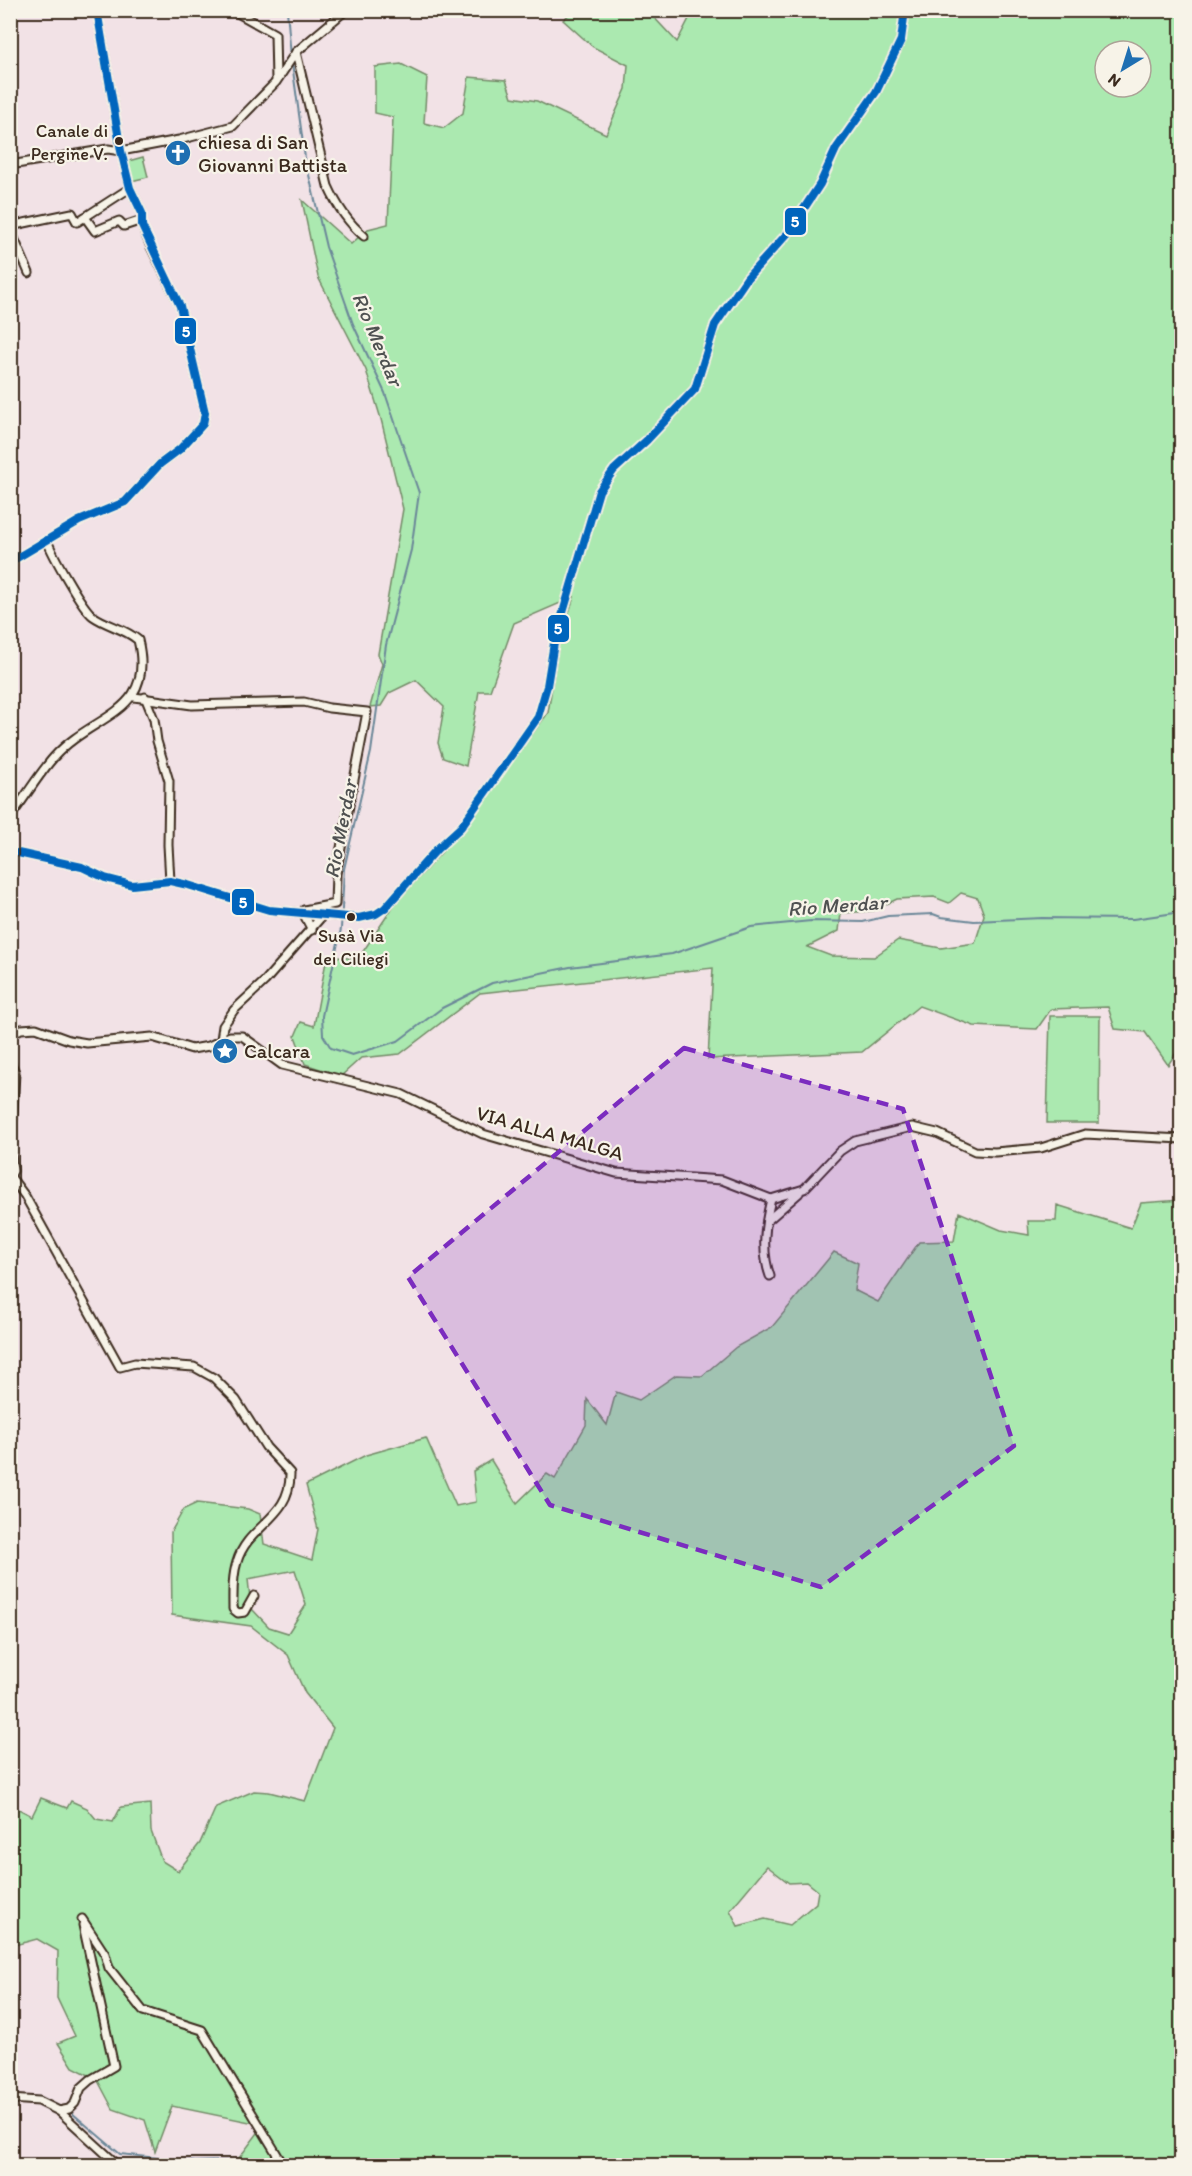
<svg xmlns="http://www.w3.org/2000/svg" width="1192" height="2176" font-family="Itim,sans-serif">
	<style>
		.green { fill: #abe9b0; stroke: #738a67; stroke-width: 1.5; fill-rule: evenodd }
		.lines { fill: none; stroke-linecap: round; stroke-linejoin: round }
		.stream { stroke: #6b8798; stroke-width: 2 }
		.street-casing { stroke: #3b2a1e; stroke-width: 11 }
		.street { stroke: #f7f3e8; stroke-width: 7 }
		.bus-1-casing { stroke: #f7f3e8; stroke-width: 12 }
		.bus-1 { stroke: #0065bd; stroke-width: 8 }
		.marked { fill: #7b2cbf; fill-opacity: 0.2; stroke: #7b2cbf; stroke-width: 4.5; stroke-dasharray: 12 8; stroke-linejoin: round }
		.bus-dot { fill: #3b2a1e; stroke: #f7f3e8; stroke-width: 2 }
		.labels { text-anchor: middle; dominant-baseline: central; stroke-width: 4.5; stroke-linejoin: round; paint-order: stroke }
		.bus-label { font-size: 18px; fill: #3b2a1e; stroke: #f7f3e8; text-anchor: end }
		.poi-label { font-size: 20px; fill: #3b2a1e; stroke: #f7f3e8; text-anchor: start }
		.street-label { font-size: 20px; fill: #3b2a1e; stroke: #f7f3e8 }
		.water-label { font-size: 21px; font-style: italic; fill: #4f5151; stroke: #f7f3e8 }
		.line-badge { stroke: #f7f3e8; stroke-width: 2 }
		.badge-label { font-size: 16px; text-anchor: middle; font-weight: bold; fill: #fff }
	</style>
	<rect width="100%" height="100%" fill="#f2e2e6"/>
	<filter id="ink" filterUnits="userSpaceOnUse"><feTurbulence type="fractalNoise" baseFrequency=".0167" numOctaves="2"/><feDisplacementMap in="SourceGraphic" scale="12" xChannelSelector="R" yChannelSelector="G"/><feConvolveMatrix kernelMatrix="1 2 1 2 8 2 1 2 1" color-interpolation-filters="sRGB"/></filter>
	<g filter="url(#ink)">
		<!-- green -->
		<g class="green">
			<path d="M573 11H648L677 42 693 11H1181L1182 1044 1168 1065 1145 1032 1115 1029 1108 1007 1051 1009 1037 1029 974 1026 919 1006 862 1052 708 1059 713 968 480 993 400 1054 361 1058 341 1076 305 1064 295 1036 301 1022 314 1026 327 956 358 959 395 904 460 832 548 713 559 643 574 597 514 623 490 691H479L466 766 443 758 438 743 444 707 416 680 389 693 381 706 370 707 382 664 378 654 403 509 381 419 366 370 318 277 302 200 351 244 368 229 388 224 393 117 375 113V67L401 64 427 77 424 123 444 128 463 113 469 77 506 80 512 97 537 101 606 134 626 89 628 65 593 47 563 20ZM1105 51H1141V87H1105ZM961 893 978 898 984 915 975 943 941 948 898 940 874 957 831 956 807 947 839 931 841 913 872 911 897 899 934 897 949 903Z"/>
			<path d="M143 157 148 177 131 181 125 162Z"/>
			<path d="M1050 1016H1100L1099 1123H1047Z"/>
			<path d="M1181 1200V2165H251L239 2158 264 2125 172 2106 155 2152 145 2120 113 2109 97 2079 73 2067 58 2043 75 2036 57 1998 58 1951 37 1939 15 1945 11 1941V1805L32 1816 41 1798 67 1808 71 1801 87 1808 96 1819 113 1822 121 1807 150 1804 151 1831 162 1861 178 1871 200 1843 216 1807 254 1791 269 1792 305 1801 333 1728 305 1693 288 1655 251 1626 172 1615 171 1532 184 1509 197 1503 248 1509 260 1514 264 1544 312 1560 318 1529 306 1485 366 1455 426 1438 456 1506 476 1502 473 1471 491 1460 517 1503 547 1474 555 1479 586 1425 587 1399 607 1425 616 1392 639 1400 676 1375 702 1376 736 1347 772 1327 834 1252 858 1263 854 1290 878 1302 919 1242 954 1241 959 1212 1001 1230 1029 1235 1028 1221H1056L1057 1205 1131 1228 1141 1203ZM295 1570 306 1605 288 1633 269 1627 251 1608 248 1579ZM767 1866 789 1883 807 1882 818 1891 816 1903 790 1925 765 1919 738 1926 730 1910Z"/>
		</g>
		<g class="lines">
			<!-- stream -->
			<g class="stream">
				<path d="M287 10 291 57"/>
				<path d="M292 63 305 158 326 247 353 324 385 393 419 493 411 550 386 645 371 752 344 869 341 929 322 1016 323 1035 331 1048 352 1055 398 1041 442 1008 492 983 570 967 672 954 751 927 811 921 863 922 888 916 933 914 941 917 974 921 1042 918 1133 919 1182 912"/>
				<path d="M72 2113 120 2154 195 2162 230 2161 243 2166"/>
			</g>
			<!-- street casing -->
			<g class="street-casing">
				<g id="street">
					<path d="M232 10 275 34 276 80"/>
					<path d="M296 52 328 186C337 206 347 222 364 236"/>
					<path d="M10 165 108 149 121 151 179 140 233 126 276 82 296 52 346 10"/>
					<path d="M85 217 130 188"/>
					<path d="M10 226 72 213 77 222 85 217 95 231 119 221 124 226 142 220"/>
					<path d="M10 229 29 273"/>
					<path d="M10 562 79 521 125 502 160 464 180 449 203 424 205 413 180 306 151 247 142 226V213L130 188 121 151 97 10"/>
					<path d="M134 697 192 705 304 702 329 708 367 712 336 874 335 904 304 910"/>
					<path d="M145 697 154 719 157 741 169 781 168 845 170 881"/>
					<path d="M10 817C25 798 38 775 54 757 93 713 156 715 138 640 124 628 107 626 93 616 82 608 52 554 47 540"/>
					<path d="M10 854 18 853 82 867 105 878 132 885 170 881 188 885 269 910 359 918 376 914 385 908 437 849 461 827 538 717 547 686 554 643 599 491 614 470 647 440 695 389 715 325 747 278 788 233 820 184 836 149 876 92 901 40 905 10"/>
					<path d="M303 913 312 930"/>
					<path d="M10 1035 21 1029 36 1028 69 1040 87 1043 152 1037 192 1049 209 1046 230 1036H242L282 1065 401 1094 483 1134 616 1173 722 1180 771 1199 804 1189 840 1151 855 1141 912 1127 937 1133 975 1151 995 1152 1041 1148 1085 1134 1182 1139"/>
					<path d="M221 1039 223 1026 234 1010 265 981 323 915"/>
					<path d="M10 1061 15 1072 11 1153 13 1171 10 1177"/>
					<path d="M10 1176 25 1196 120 1367 135 1363 194 1367 214 1378 236 1400 266 1447 290 1473C291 1519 248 1524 237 1562 232 1577 233 1594 233 1609L238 1613 245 1612 254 1596"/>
					<path d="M767 1221 799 1193"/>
					<path d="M770 1276C761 1251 765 1224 771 1199"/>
					<path d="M82 1919 105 1954 109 1968 143 2011 202 2030 284 2166"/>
					<path d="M10 2099 39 2101 59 2111 69 2109 75 2103 81 2088 90 2080 114 2066 83 1925"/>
					<path d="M59 2111 119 2166"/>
				</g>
			</g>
			<!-- street -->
			<use href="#street" class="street"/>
			<!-- bus-1 casing -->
			<g class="bus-1-casing">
				<g id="bus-1">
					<path d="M10 562 79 521 125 502 160 464 180 449 203 424 205 413 180 306 142 226V213L130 188 121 151 97 10"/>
					<path d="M10 854 18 853 82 867 105 878 132 885 170 881 188 885 269 910 359 918 376 914 385 908 437 849 461 827 538 717 547 686 554 643 599 491 614 470 647 440 695 389 715 325 747 278 788 233 820 184 836 149 876 92 901 40 905 10"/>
				</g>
			</g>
			<!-- bus-1 -->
			<use href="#bus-1" class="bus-1"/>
		</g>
	</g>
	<!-- marked area -->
	<path class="marked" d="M684 1048 903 1109 1014 1446 821 1587 550 1505 408 1277Z"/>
	<!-- icons -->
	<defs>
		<g id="church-disc" transform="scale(1.35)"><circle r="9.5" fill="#1f6fb2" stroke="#f7f3e8"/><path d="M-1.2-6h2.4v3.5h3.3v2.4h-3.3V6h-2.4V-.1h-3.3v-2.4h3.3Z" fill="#fff"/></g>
		<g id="sight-disc" transform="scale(1.35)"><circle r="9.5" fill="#1f6fb2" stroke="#f7f3e8"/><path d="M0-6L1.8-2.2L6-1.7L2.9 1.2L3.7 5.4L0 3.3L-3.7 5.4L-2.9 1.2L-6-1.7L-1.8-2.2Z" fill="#fff"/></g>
	</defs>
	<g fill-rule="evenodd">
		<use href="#church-disc" x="178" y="153"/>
		<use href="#sight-disc" x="225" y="1051"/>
	</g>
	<!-- markers -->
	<g class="bus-dot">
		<circle cx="119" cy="141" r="5"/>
		<circle cx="351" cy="917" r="5"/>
	</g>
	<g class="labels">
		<!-- bus labels -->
		<g class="bus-label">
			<text x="108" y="131">Canale di<tspan x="108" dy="23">Pergine V.</tspan></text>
			<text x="351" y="936" text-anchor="middle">Susà Via<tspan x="351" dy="23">dei Ciliegi</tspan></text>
		</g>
		<!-- poi labels -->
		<g class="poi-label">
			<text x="198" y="142">chiesa di San<tspan x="198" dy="23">Giovanni Battista</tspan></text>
			<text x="244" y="1051">Calcara</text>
		</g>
		<!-- street labels -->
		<g class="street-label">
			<text transform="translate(550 1133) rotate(16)">VIA ALLA MALGA</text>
		</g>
		<!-- water labels -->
		<g class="water-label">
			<text transform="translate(378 339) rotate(67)">Rio Merdar</text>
			<text transform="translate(340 829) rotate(-79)">Rio Merdar</text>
			<text transform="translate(837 905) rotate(-4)">Rio Merdar</text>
		</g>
	</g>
	<g class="line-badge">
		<rect x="784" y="207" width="23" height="29" rx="6" fill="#0065bd"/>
		<rect x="174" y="317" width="23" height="28" rx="6" fill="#0065bd"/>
		<rect x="547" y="614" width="23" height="29" rx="6" fill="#0065bd"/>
		<rect x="231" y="888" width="24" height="28" rx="6" fill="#0065bd"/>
	</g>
	<g class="badge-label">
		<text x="795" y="227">5</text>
		<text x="186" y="337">5</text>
		<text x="558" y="634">5</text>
		<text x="243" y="908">5</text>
	</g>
	<!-- margin -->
	<rect width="1192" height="2176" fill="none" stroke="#f7f3e8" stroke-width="36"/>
	<rect x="18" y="18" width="1156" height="2140" fill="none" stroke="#3b2a1e" stroke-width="2" filter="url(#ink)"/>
	<!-- north arrow -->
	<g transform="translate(1123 69) rotate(218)"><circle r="28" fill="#f7f3e8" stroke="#aca397" stroke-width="1.5"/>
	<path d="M0-4.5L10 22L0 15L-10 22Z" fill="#1f6fb2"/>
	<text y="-9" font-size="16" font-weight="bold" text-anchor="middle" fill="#3b2a1e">N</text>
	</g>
</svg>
